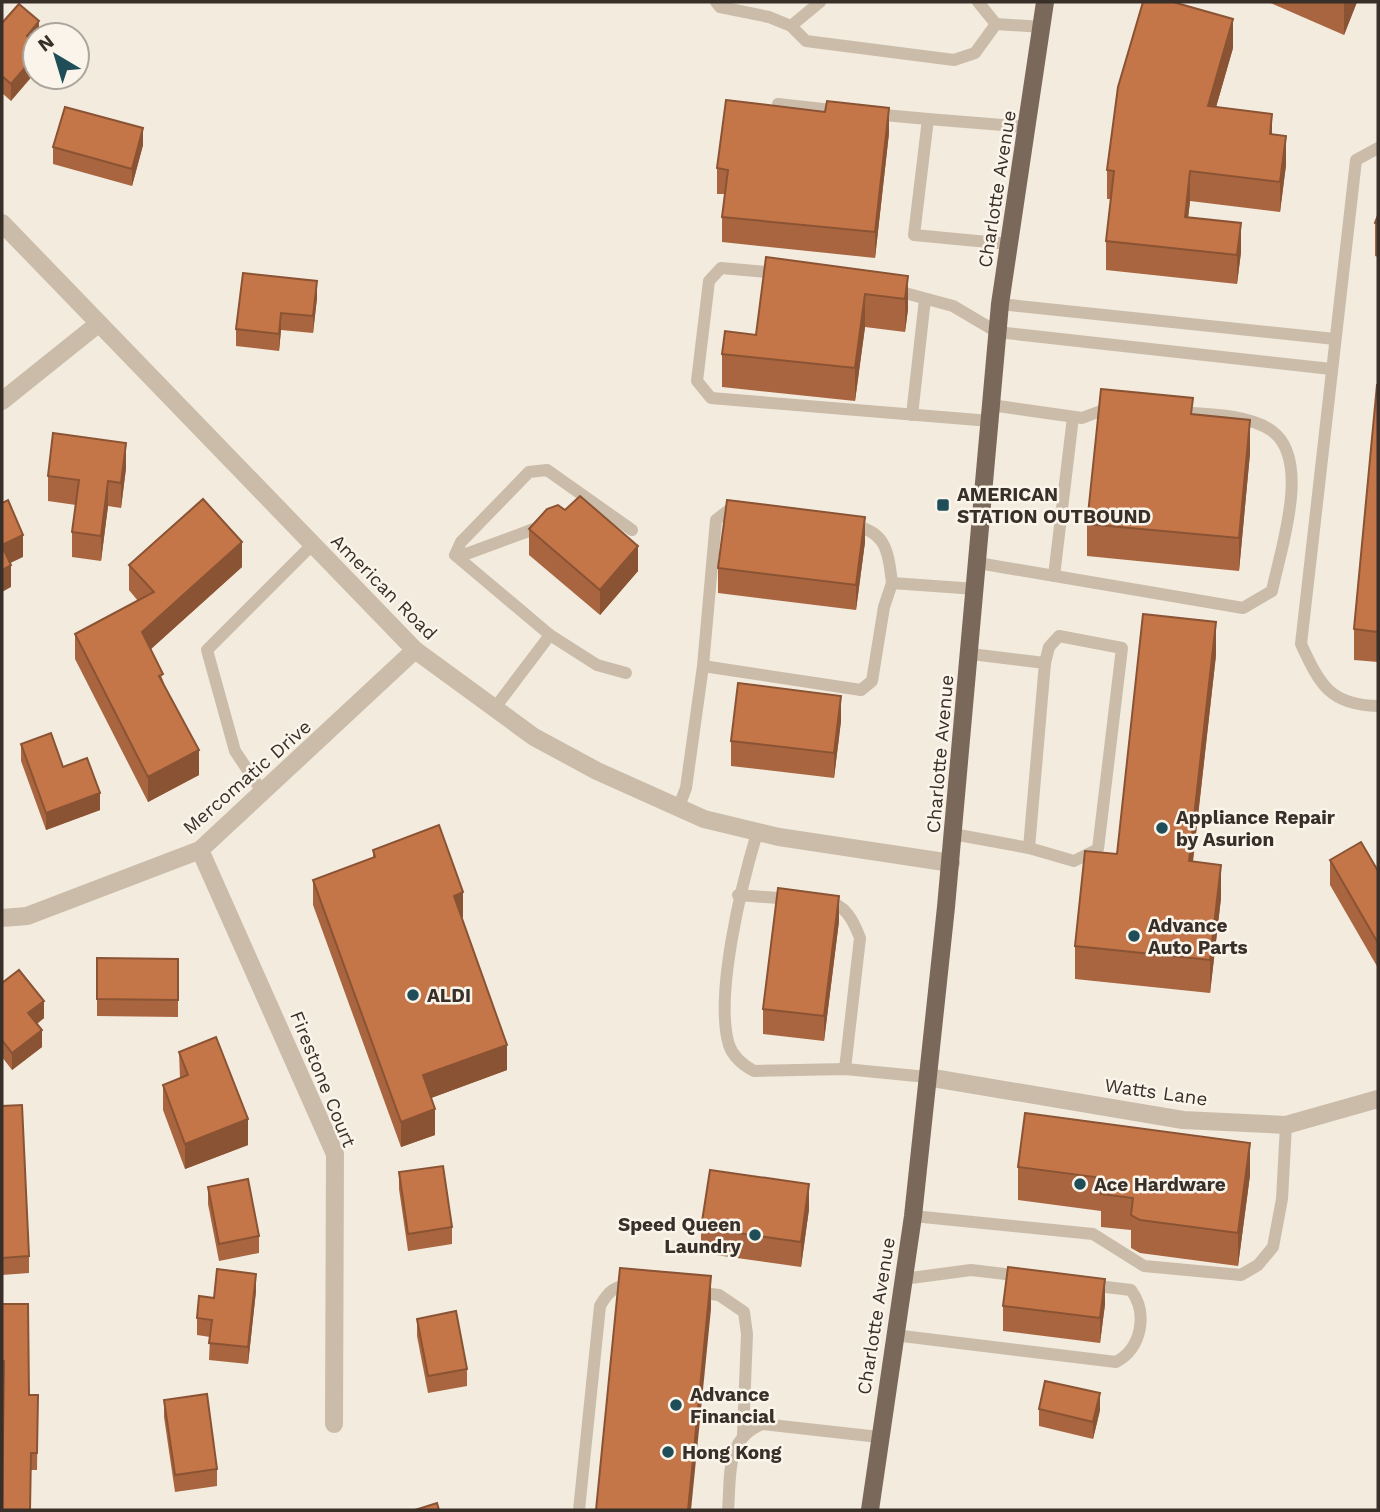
<svg xmlns="http://www.w3.org/2000/svg" width="1380" height="1512" font-family="'Work Sans',sans-serif">
	<style>
		.lines { fill: none; stroke-linecap: round; stroke-linejoin: round }
		.service { stroke: #cbbca9; stroke-width: 12 }
		.minor { stroke: #cbbca9; stroke-width: 18 }
		.tertiary { stroke: #cbbca9; stroke-width: 18 }
		.primary { stroke: #7a685a; stroke-width: 18 }
		.wall { fill: #a9653f }
		.shaded-wall { fill: #8a5333 }
		.building { fill: #c57649; stroke: #8a5333; stroke-width: 2 }
		.poi-dot { fill: #1f4e59; stroke: #faf4ea; stroke-width: 2.5 }
		.labels { text-anchor: middle; dominant-baseline: central; stroke-width: 5; stroke-linejoin: round; paint-order: stroke }
		.street-label { font-size: 19px; fill: #382f29; stroke: #faf4ea }
		.poi-label { font-size: 19px; font-weight: bold; fill: #382f29; stroke: #faf4ea; text-anchor: start }
	</style>
	<rect width="100%" height="100%" fill="#f2ebde"/>
	<g class="lines">
		<!-- service -->
		<g class="service">
			<path d="M716 2 720 7 769 17 791 26 806 41 954 60 975 53 996 24"/>
			<path d="M978 2 996 24 1043 27"/>
			<path d="M791 26 820 2"/>
			<path d="M778 104 841 111"/>
			<path d="M873 114 928 119"/>
			<path d="M1378 148 1356 160 1301 644C1320 685 1330 705 1378 706"/>
			<path d="M1009 244 914 235 928 119 1028 127"/>
			<path d="M779 273 721 268 709 281 697 381 711 398 990 421"/>
			<path d="M894 290 953 306 997 332 1331 369"/>
			<path d="M1000 304 1335 339"/>
			<path d="M991 405 1082 418 1114 406"/>
			<path d="M912 415 925 299"/>
			<path d="M851 525C886 531 888 550 892 583"/>
			<path d="M458 557 542 526"/>
			<path d="M978 563 1243 608 1272 591C1280 551 1312 460 1272 431 1249 414 1205 414 1177 412"/>
			<path d="M1054 576 1073 417"/>
			<path d="M550 635 597 665 626 673"/>
			<path d="M703 666 716 520 734 506 739 507"/>
			<path d="M494 709 550 635 455 555 461 542 529 472 547 470 632 530"/>
			<path d="M263 793 235 751 207 650 312 545"/>
			<path d="M678 809 686 788 703 666 861 690 872 681 884 607 892 583 976 589"/>
			<path d="M757 833C742 883 714 996 729 1045 733 1057 743 1065 754 1071L845 1069 927 1077"/>
			<path d="M953 834 1029 848 1074 861 1098 849 1122 648 1059 636 1049 647 1045 663 971 654"/>
			<path d="M1029 848 1045 663"/>
			<path d="M738 895 791 899"/>
			<path d="M826 902C845 903 854 922 860 938L845 1069"/>
			<path d="M913 1216 1093 1234 1144 1266 1241 1275 1258 1265 1273 1247 1282 1199 1286 1125"/>
			<path d="M903 1279 971 1270 1023 1276"/>
			<path d="M696 1292 719 1295 744 1312 747 1334 743 1434"/>
			<path d="M894 1335 1116 1362C1142 1348 1148 1313 1131 1290L1089 1285"/>
			<path d="M579 1510 600 1306C609 1290 615 1286 633 1284"/>
			<path d="M728 1510C731 1475 725 1439 762 1424L879 1437"/>
		</g>
		<!-- minor -->
		<g class="minor">
			<path d="M200 850 335 1154 334 1424"/>
			<path d="M2 918 27 916 200 850 415 650"/>
			<path d="M927 1077 1183 1120 1286 1125 1378 1099"/>
		</g>
		<!-- tertiary -->
		<g class="tertiary">
			<path d="M2 223 415 650 534 737 597 771 704 819 779 837 951 863"/>
			<path d="M2 401 98 324"/>
		</g>
		<!-- primary -->
		<path class="primary" d="M870 1510 913 1216 946 907 1000 304 1045 2"/>
	</g>
	<!-- wall -->
	<g class="wall">
		<path d="M1268 2H1357L1344 35Z"/>
		<path d="M2 23 39 35H35L11 101 2 93Z"/>
		<path d="M1233 48 1216 107 1272 135 1286 165 1280 212 1190 201 1188 217 1241 252 1237 284 1106 270V241L1111 199H1107V170Z"/>
		<path d="M889 133 875 258 722 242V217L725 194H717V168Z"/>
		<path d="M143 145 132 186 53 164V147Z"/>
		<path d="M1378 215V257L1375 256V223Z"/>
		<path d="M908 276V309L905 332 865 327 855 401 722 387V354L756 335Z"/>
		<path d="M317 298 313 333 281 330 279 351 236 346V329Z"/>
		<path d="M1378 385V662L1354 660V629Z"/>
		<path d="M1193 414 1250 453 1239 571 1087 556V524Z"/>
		<path d="M126 468 121 508 108 506 101 561 72 557V532L76 505 48 501V476Z"/>
		<path d="M529 529 638 571 600 615 529 555Z"/>
		<path d="M865 542 856 610 718 593V568Z"/>
		<path d="M129 565 242 567 151 649 199 775 148 802 75 659V634L138 601 129 590Z"/>
		<path d="M1216 655 1193 862 1221 898 1210 993 1075 979V946L1117 854Z"/>
		<path d="M841 721 834 778 731 766V741Z"/>
		<path d="M21 744 100 810 46 830 21 761Z"/>
		<path d="M373 850 463 917 462 918 507 1070 431 1098 435 1135 401 1147 313 905V880L373 858Z"/>
		<path d="M1330 860 1378 871V968L1330 885Z"/>
		<path d="M839 921 824 1041 763 1034V1009Z"/>
		<path d="M97 958 178 959V1017L97 1016Z"/>
		<path d="M2 983 44 1018 37 1024 42 1047 12 1070 2 1057Z"/>
		<path d="M179 1052 248 1145 185 1169 163 1110V1085L180 1079Z"/>
		<path d="M2 1106 29 1256V1273L2 1275Z"/>
		<path d="M1018 1167 1250 1175 1238 1266 1140 1253 1131 1248V1230L1101 1227V1211L1018 1200Z"/>
		<path d="M399 1172 452 1227V1244L408 1251 399 1189Z"/>
		<path d="M208 1187 259 1236V1253L219 1261 208 1204Z"/>
		<path d="M809 1209 801 1267 701 1253V1228Z"/>
		<path d="M256 1291 248 1364 209 1360 210 1337 197 1335V1318L214 1298Z"/>
		<path d="M2 1304 29 1395H38L37 1470H31L2 1494 4 1378H2Z"/>
		<path d="M1105 1304 1100 1343 1003 1331V1306Z"/>
		<path d="M417 1319 467 1369V1386L428 1393 417 1336Z"/>
		<path d="M164 1400 217 1469V1486L175 1492 164 1417Z"/>
		<path d="M1039 1409 1100 1410 1093 1439 1039 1426Z"/>
	</g>
	<!-- shaded-wall -->
	<g class="shaded-wall">
		<path d="M1344 2H1357L1344 35Z"/>
		<path d="M1233 19V48L1208 135V106Z"/>
		<path d="M39 21V35H35V43L27 36Z"/>
		<path d="M35 56V73L11 101V84Z"/>
		<path d="M889 108V133L875 258V232Z"/>
		<path d="M1272 114V143L1270 134Z"/>
		<path d="M143 128V145L132 186V169Z"/>
		<path d="M1286 136V165L1280 212V182Z"/>
		<path d="M1190 171V201L1185 246V217Z"/>
		<path d="M1241 223V252L1237 284V255Z"/>
		<path d="M908 276V309L905 332V299Z"/>
		<path d="M317 281V298L313 333V316Z"/>
		<path d="M865 294V327L855 401V368Z"/>
		<path d="M281 313V330L279 351V334Z"/>
		<path d="M1250 420V453L1239 571V538Z"/>
		<path d="M126 443V468L121 508V483Z"/>
		<path d="M108 481V506L101 561V536Z"/>
		<path d="M865 517V542L856 610V585Z"/>
		<path d="M23 535V557L2 567V545Z"/>
		<path d="M242 542V567L142 657V632Z"/>
		<path d="M638 546V571L600 615V590Z"/>
		<path d="M11 565V587L2 592V570Z"/>
		<path d="M1216 622V655L1189 894V861Z"/>
		<path d="M841 696V721L834 778V753Z"/>
		<path d="M199 750V775L148 802V777Z"/>
		<path d="M100 793V810L46 830V813Z"/>
		<path d="M1221 865V898L1210 993V960Z"/>
		<path d="M463 892V917L454 921V896Z"/>
		<path d="M839 896V921L824 1041V1016Z"/>
		<path d="M44 1001V1018L28 1030V1013Z"/>
		<path d="M42 1030V1047L12 1070V1053Z"/>
		<path d="M507 1045V1070L423 1101V1075Z"/>
		<path d="M435 1109V1135L401 1147V1122Z"/>
		<path d="M248 1119V1145L185 1169V1144Z"/>
		<path d="M1250 1143V1175L1238 1266V1233Z"/>
		<path d="M809 1184V1209L801 1267V1242Z"/>
		<path d="M256 1274V1291L248 1364V1347Z"/>
		<path d="M711 1276V1309L691 1510H688Z"/>
		<path d="M1105 1279V1304L1100 1343V1318Z"/>
		<path d="M1100 1393V1410L1093 1439V1422Z"/>
	</g>
	<!-- building -->
	<g class="building">
		<path d="M1143 2H1173L1233 19 1208 106 1272 114 1270 134 1286 136 1280 182 1190 171 1185 217 1241 223 1237 255 1106 241 1114 171 1107 170 1118 87Z"/>
		<path d="M19 4 39 21 27 36 35 44V56L11 84 2 76V23Z"/>
		<path d="M726 100 825 112 827 101 889 108 875 232 722 217 728 170 717 168Z"/>
		<path d="M65 107 143 128 132 169 53 147Z"/>
		<path d="M1378 215V224L1375 223Z"/>
		<path d="M766 257 908 276 905 299 865 294 855 368 722 354 725 331 756 335Z"/>
		<path d="M243 273 317 281 313 316 281 313 279 334 236 329Z"/>
		<path d="M1377 385H1378V632L1354 629Z"/>
		<path d="M1101 389 1193 398 1191 414 1250 420 1239 538 1087 524Z"/>
		<path d="M53 433 126 443 121 483 108 481 101 536 72 532 79 480 48 476Z"/>
		<path d="M580 496 638 546 600 590 529 529 547 509 558 505 565 510Z"/>
		<path d="M203 499 242 542 142 632 163 674 159 676 199 750 148 777 75 634 154 592 129 565Z"/>
		<path d="M8 500 23 535 2 545V503Z"/>
		<path d="M727 500 865 517 856 585 718 568Z"/>
		<path d="M2 546 11 565 2 570Z"/>
		<path d="M1143 614 1216 622 1189 861 1221 865 1210 960 1075 946 1085 851 1117 854Z"/>
		<path d="M738 683 841 696 834 753 731 741Z"/>
		<path d="M51 733 63 767 87 758 100 793 46 813 21 744Z"/>
		<path d="M439 825 463 892 454 896 507 1045 423 1075 435 1109 401 1122 313 880 375 857 373 850Z"/>
		<path d="M1361 842 1378 871V943L1330 860Z"/>
		<path d="M778 888 839 896 824 1016 763 1009Z"/>
		<path d="M97 958 178 959V1000L97 999Z"/>
		<path d="M19 970 44 1001 28 1013 42 1030 12 1053 2 1040V983Z"/>
		<path d="M216 1037 248 1119 185 1144 163 1085 188 1075 179 1052Z"/>
		<path d="M22 1105 29 1256 2 1258V1106Z"/>
		<path d="M1025 1113 1250 1143 1238 1233 1140 1220 1131 1215 1133 1198 1101 1194 1103 1178 1018 1167Z"/>
		<path d="M443 1166 452 1227 408 1234 399 1172Z"/>
		<path d="M710 1170 809 1184 801 1242 701 1228Z"/>
		<path d="M248 1179 259 1236 219 1244 208 1187Z"/>
		<path d="M1008 1267 1105 1279 1100 1318 1003 1306Z"/>
		<path d="M620 1268 711 1276 688 1510H596Z"/>
		<path d="M217 1269 256 1274 248 1347 209 1343 212 1320 197 1318 199 1296 214 1298Z"/>
		<path d="M2 1304H28L29 1395H38L37 1453H31L30 1510H2L4 1361H2Z"/>
		<path d="M456 1311 467 1369 428 1376 417 1319Z"/>
		<path d="M1045 1381 1100 1393 1093 1422 1039 1409Z"/>
		<path d="M207 1394 217 1469 175 1475 164 1400Z"/>
		<path d="M437 1503 439 1510H415Z"/>
	</g>
	<!-- markers -->
	<g class="poi-dot">
		<rect x="936" y="498" width="14" height="14" rx="3.5"/>
		<circle cx="1162" cy="828" r="7"/>
		<circle cx="1134" cy="936" r="7"/>
		<circle cx="413" cy="995" r="7"/>
		<circle cx="1080" cy="1184" r="7"/>
		<circle cx="755" cy="1235" r="7"/>
		<circle cx="676" cy="1405" r="7"/>
		<circle cx="668" cy="1452" r="7"/>
	</g>
	<g class="labels">
		<!-- street labels -->
		<g class="street-label">
			<text transform="translate(997 189) rotate(-81)">Charlotte Avenue</text>
			<text transform="translate(384 587) rotate(45)">American Road</text>
			<text transform="translate(940 754) rotate(-85)">Charlotte Avenue</text>
			<text transform="translate(247 777) rotate(-41)">Mercomatic Drive</text>
			<text transform="translate(323 1079) rotate(68)">Firestone Court</text>
			<text transform="translate(1156 1092) rotate(8)">Watts Lane</text>
			<text transform="translate(876 1316) rotate(-81)">Charlotte Avenue</text>
		</g>
		<!-- poi labels -->
		<g class="poi-label">
			<text x="957" y="494">AMERICAN<tspan x="957" dy="22">STATION OUTBOUND</tspan></text>
			<text x="1176" y="817">Appliance Repair<tspan x="1176" dy="22">by Asurion</tspan></text>
			<text x="1148" y="925">Advance<tspan x="1148" dy="22">Auto Parts</tspan></text>
			<text x="427" y="995">ALDI</text>
			<text x="1094" y="1184">Ace Hardware</text>
			<text x="741" y="1224" text-anchor="end">Speed Queen<tspan x="741" dy="22">Laundry</tspan></text>
			<text x="690" y="1394">Advance<tspan x="690" dy="22">Financial</tspan></text>
			<text x="682" y="1452">Hong Kong</text>
		</g>
	</g>
	<!-- border -->
	<rect width="1380" height="1512" fill="none" stroke="#382f29" stroke-width="7"/>
	<!-- north arrow -->
	<g transform="translate(56 56) rotate(322)"><circle r="33" fill="#faf4ea" stroke="#aca59d" stroke-width="2"/>
	<path d="M0-5L12 26L0 18L-12 26Z" fill="#1f4e59"/>
	<text y="-10" font-size="19" font-weight="bold" text-anchor="middle" fill="#382f29">N</text>
	</g>
</svg>
